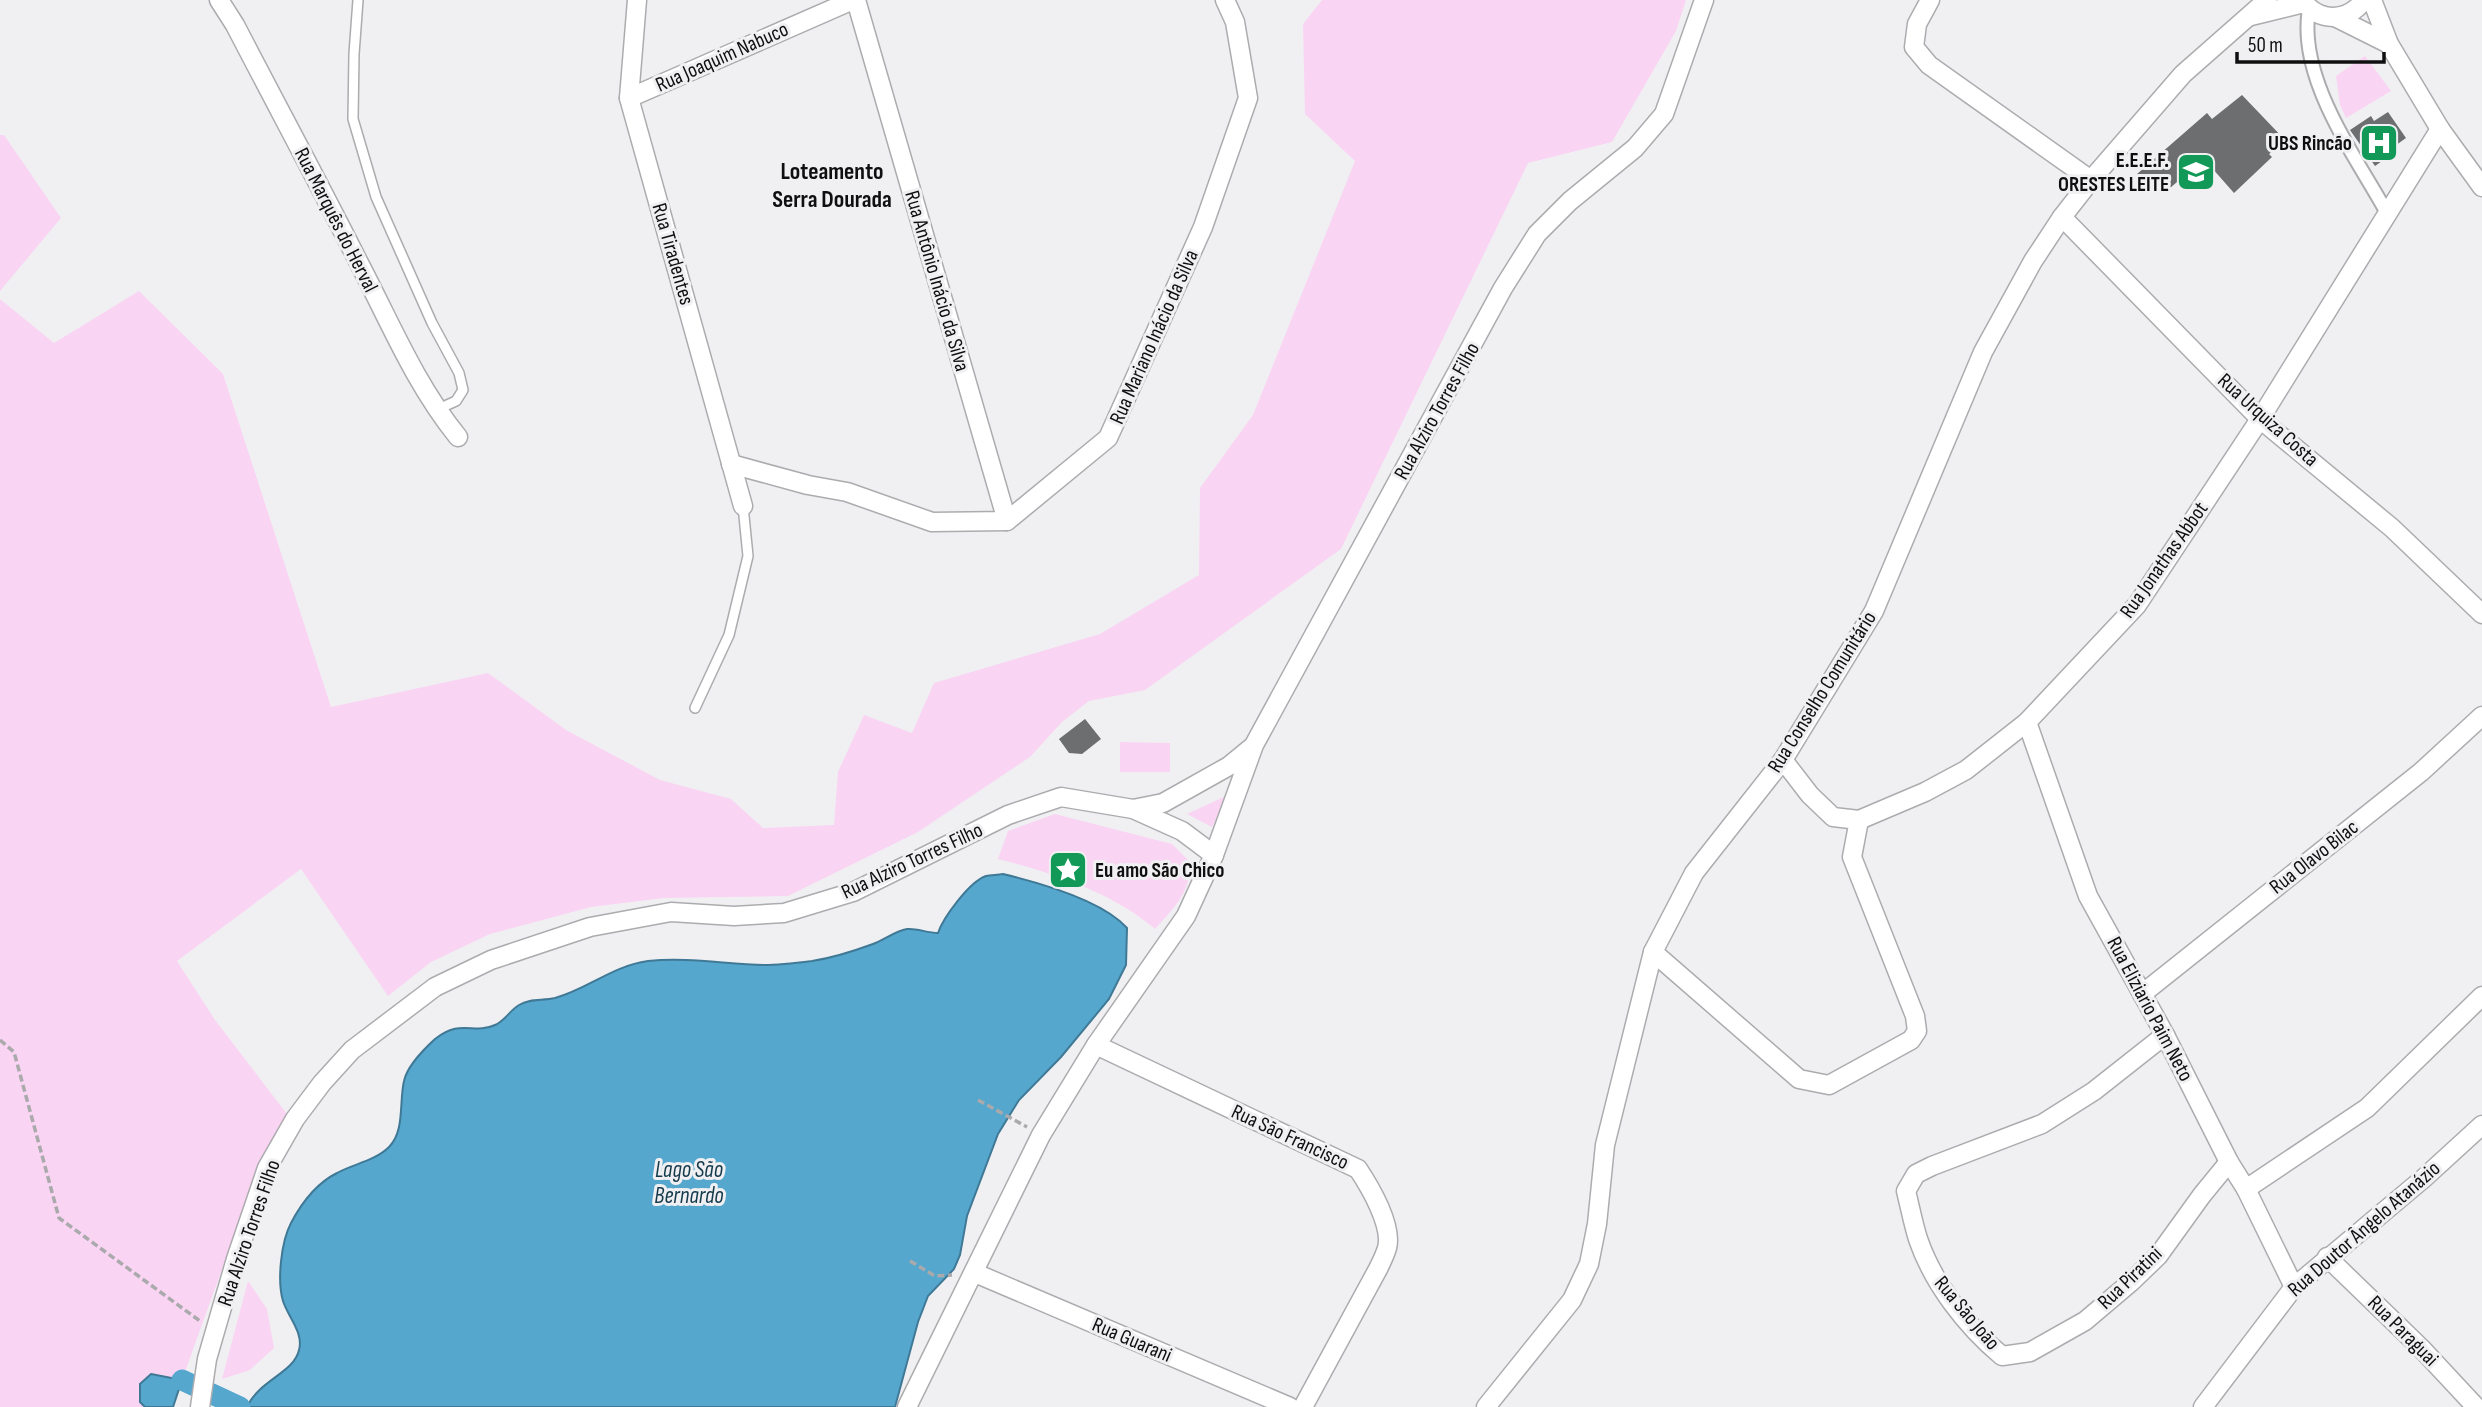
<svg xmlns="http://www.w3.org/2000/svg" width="2482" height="1407" font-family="'Sofia Sans Condensed',sans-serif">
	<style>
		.green { fill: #fad4f3 }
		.water { fill: #55a7ce; stroke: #407995; stroke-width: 2 }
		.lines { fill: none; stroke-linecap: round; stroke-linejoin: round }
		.canal { stroke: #55a7ce; stroke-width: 21 }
		.building { fill: #6c6e70 }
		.service-casing { stroke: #acacaf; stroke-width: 12 }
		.pedestrian-casing { stroke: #acacaf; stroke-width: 16 }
		.minor-casing { stroke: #acacaf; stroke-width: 21 }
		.path { stroke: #aaaaac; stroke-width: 3.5; stroke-dasharray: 7 3.5; stroke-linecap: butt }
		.service { stroke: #fff; stroke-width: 9 }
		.pedestrian { stroke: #fff; stroke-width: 12 }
		.minor { stroke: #fff; stroke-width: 18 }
		.labels { text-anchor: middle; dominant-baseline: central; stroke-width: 6; stroke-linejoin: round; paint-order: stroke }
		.street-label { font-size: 21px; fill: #0f0f10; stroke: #f0f0f3 }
		.poi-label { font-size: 21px; font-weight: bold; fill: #0f0f10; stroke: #f0f0f3; text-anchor: end }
		.water-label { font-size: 23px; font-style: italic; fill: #153a4b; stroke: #f0f0f3 }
		.quarter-label { font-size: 24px; font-weight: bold; fill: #0f0f10; stroke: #f0f0f3 }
	</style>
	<rect width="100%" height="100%" fill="#f0f0f3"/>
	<!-- green -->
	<g class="green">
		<path d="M1322 0H1686L1676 31 1612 142 1528 163 1341 549 1145 690 1089 701 1062 722 1030 757 918 832 788 896 664 898 591 907 490 934 431 962 388 996 301 869 177 961 215 1020 287 1114 260 1164 182 1380 151 1374 140 1402 145 1407H0V299L54 343 139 291 223 374 331 707 488 673 566 730 660 780 731 799 763 828 834 825 838 772 864 715 912 733 934 683 1100 634 1199 575 1200 488 1253 415 1355 161 1305 114 1303 24Z"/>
		<path d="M2365 56 2391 91 2346 118 2340 105 2336 76Z"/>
		<path d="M0 135H4L61 218 0 291Z"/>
		<path d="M1120 742 1170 743V772H1120Z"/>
		<path d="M1228 795 1212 827 1187 814Z"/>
		<path d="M1055 814 1172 844 1191 863C1189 894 1175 907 1155 929 1114 893 1051 872 998 859L1008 831Z"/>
		<path d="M248 1281 267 1309 274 1348 250 1370 222 1379Z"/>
	</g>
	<!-- water -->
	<g class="water">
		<path d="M1003 874C1040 883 1102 900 1127 928L1126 965 1109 999 1061 1057 1019 1100 998 1134 967 1216 960 1255 954 1269 928 1296 918 1322 895 1407H247C259 1380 294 1373 299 1350 304 1333 288 1317 283 1301 277 1281 281 1242 291 1223 301 1204 317 1183 337 1173 353 1164 375 1161 389 1147 405 1131 399 1102 404 1081 407 1067 424 1049 435 1039 461 1018 473 1035 495 1025 505 1021 510 1010 519 1005 530 998 542 1001 555 998 588 989 612 966 648 961 687 957 725 964 764 965 780 965 796 963 812 961 832 958 854 951 873 944 884 940 895 931 907 929 917 928 927 933 938 933 943 918 969 882 986 876 991 875 998 875 1003 874Z"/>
		<path d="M151 1374 182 1380 173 1407H145L140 1402V1384Z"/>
	</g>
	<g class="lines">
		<!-- canal -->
		<path class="canal" d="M182 1380 240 1407"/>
	</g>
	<!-- building -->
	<g class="building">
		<path d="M2242 95 2286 141 2269 154 2272 157 2234 193 2204 159 2163 194 2156 186 2149 190 2137 174 2207 113 2212 119Z"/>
		<path d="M2388 112 2406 138 2392 148 2395 152 2375 166 2350 130 2371 116 2374 121Z"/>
		<path d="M1085 719 1101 739 1082 754 1069 753 1059 739Z"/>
	</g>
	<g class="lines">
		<!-- service casing -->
		<g class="service-casing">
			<g id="service">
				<path d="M358 0 354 54 353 119 376 197 432 323 459 373 463 390 456 401 436 410"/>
				<path d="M695 708 729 635 748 556 743 506"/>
			</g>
		</g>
		<!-- pedestrian casing -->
		<g class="pedestrian-casing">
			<path id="pedestrian" d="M2309 9C2297 78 2355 155 2387 213"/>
		</g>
		<!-- minor casing -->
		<g class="minor-casing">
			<g id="minor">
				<path d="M219 0 235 25C276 104 318 182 358 261 390 322 415 384 458 437"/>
				<path d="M637 0 629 98 743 506"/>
				<path d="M856 0 1007 521"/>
				<path d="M1930 0 1917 24 1914 47 1929 65 2091 180"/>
				<path d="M2302 0C2319 23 2348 22 2364 0"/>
				<path d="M2372 0 2389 44 2440 129 2482 187"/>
				<path d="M2251 16 2304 3"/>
				<path d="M2337 18 2389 44"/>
				<path d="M629 98 853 0"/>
				<path d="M2062 217 2260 419 2392 528 2482 614"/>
				<path d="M731 464 808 485 847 492 932 522 1007 521 1108 438 1203 227 1248 98 1235 22 1225 0"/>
				<path d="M2027 722 2088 896 2165 1035 2229 1162 2246 1189 2294 1287"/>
				<path d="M1783 760 1810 795 1833 817 1859 820 1925 792 1966 770 2027 722 2137 605 2260 419 2440 129"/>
				<path d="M1133 809 1163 803 1229 766 1251 748"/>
				<path d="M1653 952 1799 1079 1829 1085 1911 1040 1917 1031 1915 1016 1852 857 1859 820"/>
				<path d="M2142 994 2421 772 2482 716"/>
				<path d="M2165 1035 2094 1091 2042 1124 1932 1166 1916 1174 1906 1191C1910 1207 1913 1223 1918 1239 1933 1283 1966 1326 2002 1356L2030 1352 2085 1321 2131 1282 2158 1256 2202 1195 2229 1162"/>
				<path d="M1096 1045 1358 1169C1370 1187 1393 1226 1387 1248 1385 1255 1381 1263 1378 1269L1303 1407"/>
				<path d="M2246 1189 2367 1108 2482 996"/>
				<path d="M2327 1257 2421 1348 2476 1407"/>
				<path d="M975 1273 1290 1407"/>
				<path d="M200 1407 207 1359 236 1259 267 1168 295 1119 322 1083 352 1050 435 987 491 960 590 927 671 912 734 916 784 913 853 892 1008 815 1061 797 1133 809 1182 831 1214 855"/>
				<path d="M907 1407 1041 1135 1096 1045 1186 916 1214 855 1254 745 1503 288 1537 234 1570 201 1635 148 1664 114 1704 0"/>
				<path d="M1486 1407 1572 1300 1589 1264 1597 1224 1605 1145 1653 952 1694 873 1783 760 1874 611 1983 352 2033 261 2062 217 2091 180 2183 74 2267 0"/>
				<path d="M2203 1407 2294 1287 2424 1178 2482 1125"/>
			</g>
		</g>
		<!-- path -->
		<g class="path">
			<path d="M0 1040 14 1052 59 1218 200 1321"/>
			<path d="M978 1100 1027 1127"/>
			<path d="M910 1261 935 1276 952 1275"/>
		</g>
		<!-- service -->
		<use href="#service" class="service"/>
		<!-- pedestrian -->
		<use href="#pedestrian" class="pedestrian"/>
		<!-- minor -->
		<use href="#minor" class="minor"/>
	</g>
	<!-- icons -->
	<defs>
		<g id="hospital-square" transform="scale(2.0125)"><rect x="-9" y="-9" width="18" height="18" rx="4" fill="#129857" stroke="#f0f0f3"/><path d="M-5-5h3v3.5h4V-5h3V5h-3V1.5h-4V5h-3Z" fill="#fff"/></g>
		<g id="school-square" transform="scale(2.0125)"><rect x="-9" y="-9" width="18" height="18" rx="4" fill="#129857" stroke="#f0f0f3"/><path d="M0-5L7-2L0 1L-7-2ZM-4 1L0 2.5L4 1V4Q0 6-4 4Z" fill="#fff"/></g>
		<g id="sight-square" transform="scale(2.0125)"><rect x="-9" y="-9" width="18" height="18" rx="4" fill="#129857" stroke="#f0f0f3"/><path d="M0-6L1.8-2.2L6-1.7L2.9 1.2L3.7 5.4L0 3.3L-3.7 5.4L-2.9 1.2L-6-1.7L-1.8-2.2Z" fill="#fff"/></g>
	</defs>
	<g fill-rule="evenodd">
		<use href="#hospital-square" x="2379" y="143"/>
		<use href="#school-square" x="2196" y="172"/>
		<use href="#sight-square" x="1068" y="870"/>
	</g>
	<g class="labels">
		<!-- street labels -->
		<g class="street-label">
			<text transform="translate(722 57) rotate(-24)">Rua Joaquim Nabuco</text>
			<text transform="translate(336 220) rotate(63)">Rua Marquês do Herval</text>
			<text transform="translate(673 254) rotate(74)">Rua Tiradentes</text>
			<text transform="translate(937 281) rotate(74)">Rua Antônio Inácio da Silva</text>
			<text transform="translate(1154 337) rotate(-66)">Rua Mariano Inácio da Silva</text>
			<text transform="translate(1437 411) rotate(-61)">Rua Alziro Torres Filho</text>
			<text transform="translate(2268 420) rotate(42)">Rua Urquiza Costa</text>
			<text transform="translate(2164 560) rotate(-55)">Rua Jonathas Abbot</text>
			<text transform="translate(1822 692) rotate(-58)">Rua Conselho Comunitário</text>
			<text transform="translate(2314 857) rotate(-38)">Rua Olavo Bilac</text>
			<text transform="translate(912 861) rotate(-25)">Rua Alziro Torres Filho</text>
			<text transform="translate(2150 1009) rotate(62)">Rua Eliziario Paim Neto</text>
			<text transform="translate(1290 1137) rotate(25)">Rua São Francisco</text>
			<text transform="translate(2364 1229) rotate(-41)">Rua Doutor Ângelo Atanázio</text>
			<text transform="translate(249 1233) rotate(-71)">Rua Alziro Torres Filho</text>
			<text transform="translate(2130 1278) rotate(-44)">Rua Piratini</text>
			<text transform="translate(1967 1313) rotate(50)">Rua São João</text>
			<text transform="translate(2403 1331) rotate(45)">Rua Paraguai</text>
			<text transform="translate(1132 1340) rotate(23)">Rua Guarani</text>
		</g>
		<!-- poi labels -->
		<g class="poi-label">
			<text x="2352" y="143">UBS Rincão</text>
			<text x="2169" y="160">E.E.E.F.<tspan x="2169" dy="24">ORESTES LEITE</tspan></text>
			<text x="1095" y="870" text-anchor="start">Eu amo São Chico</text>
		</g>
		<!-- water labels -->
		<g class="water-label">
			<text x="689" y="1170">Lago São<tspan x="689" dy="26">Bernardo</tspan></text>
		</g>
		<!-- quarter labels -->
		<g class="quarter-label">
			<text x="832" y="171">Loteamento<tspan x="832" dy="28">Serra Dourada</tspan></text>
		</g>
	</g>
	<!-- scale -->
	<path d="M2237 52v10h147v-10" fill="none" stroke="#0f0f10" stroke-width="3.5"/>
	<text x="2248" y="52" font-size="21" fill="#0f0f10" stroke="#f0f0f3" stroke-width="5" paint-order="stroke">50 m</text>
</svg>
